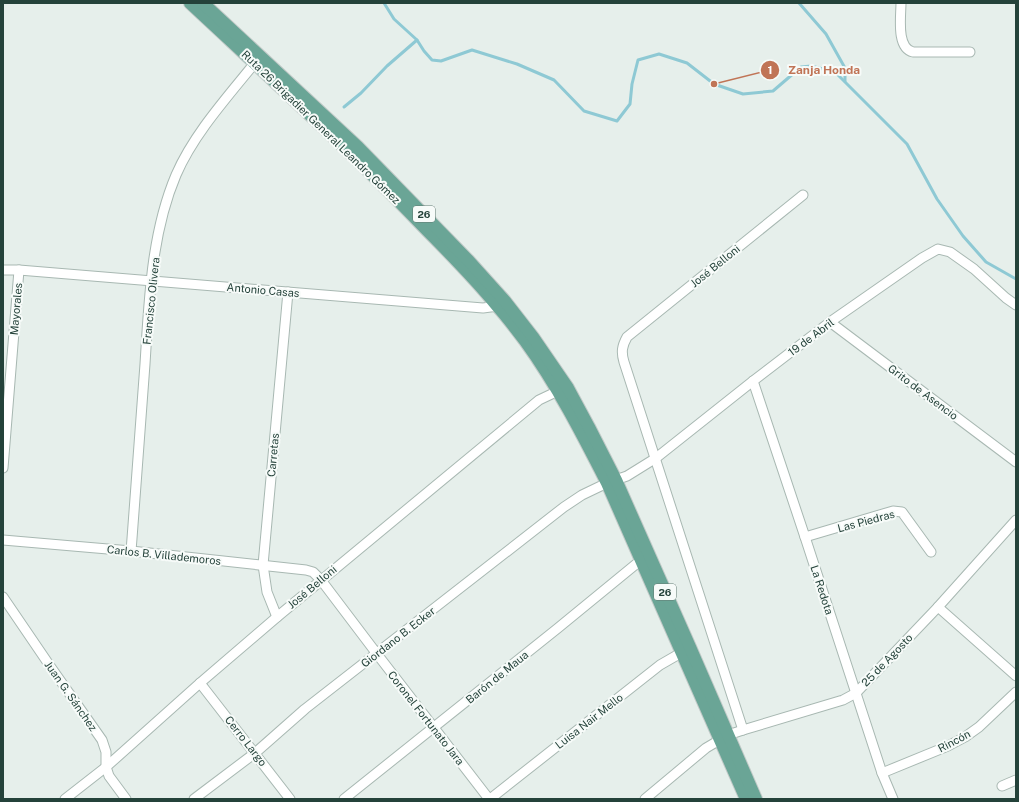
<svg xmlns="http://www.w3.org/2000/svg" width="1019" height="802" font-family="'Public Sans',sans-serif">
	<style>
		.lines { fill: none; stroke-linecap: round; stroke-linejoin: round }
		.stream { stroke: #8ec9d4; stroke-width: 3 }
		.minor-casing { stroke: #a8b8b2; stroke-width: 11 }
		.primary-casing { stroke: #c2cac8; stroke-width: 14 }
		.minor { stroke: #fff; stroke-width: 9 }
		.primary { stroke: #6aa596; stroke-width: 12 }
		.labels { text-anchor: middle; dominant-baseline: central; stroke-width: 4; stroke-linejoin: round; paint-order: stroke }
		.shield { fill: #f7fbf9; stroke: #637a73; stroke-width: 1 }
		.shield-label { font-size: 10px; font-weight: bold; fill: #24423a }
		.street-label { font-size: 11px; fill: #24423a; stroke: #f7fbf9 }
		.leader { fill: none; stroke: #c07456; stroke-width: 1.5 }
		.callout-dot { fill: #c07456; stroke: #f7fbf9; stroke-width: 1.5 }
		.mark-label { font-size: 12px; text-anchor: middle; font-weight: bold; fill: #fff }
		.callout-label { font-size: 12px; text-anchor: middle; font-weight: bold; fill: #c07456; stroke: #f7fbf9; stroke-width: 4; stroke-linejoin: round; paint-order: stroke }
	</style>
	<rect width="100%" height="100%" fill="#e6efeb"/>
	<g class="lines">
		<!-- stream -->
		<g class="stream">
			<path d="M384 3 394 19 417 40 424 51 432 60 441 61 472 50 517 64 554 80 584 111 617 121 630 104 632 84 638 60 659 54 687 63 714 84 743 94 773 91 801 67 811 66 835 72 907 144 937 199 963 236 986 262 1016 279"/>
			<path d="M799 3 826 34 845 68V81"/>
			<path d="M344 107 361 93 387 66 417 40"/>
		</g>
		<!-- minor casing -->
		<g class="minor-casing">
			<g id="minor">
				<path d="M901 3C901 16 896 48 913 52H970"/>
				<path d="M3 270H19L483 308 498 306 501 304"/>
				<path d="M830 322 1016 462"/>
				<path d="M753 381 805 537 882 773 893 799"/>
				<path d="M3 468 19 270"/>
				<path d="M805 537 893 511 902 512 931 552"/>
				<path d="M3 540 131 551 306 570 313 572 321 580 377 654 489 799"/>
				<path d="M131 551C136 489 140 427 145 364 149 301 151 234 176 175 194 133 230 94 258 59"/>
				<path d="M3 597 50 666 102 740 106 752V767L109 776 126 799"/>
				<path d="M938 607 1016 676"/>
				<path d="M277 617 267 592 263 565 288 292"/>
				<path d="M200 683 290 799"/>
				<path d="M743 730 624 362C621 352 622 346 627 337L803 195"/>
				<path d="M882 773 948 746 965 737 979 727 1016 692"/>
				<path d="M1002 786 1016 780"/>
				<path d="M65 799 106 767 200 683 277 617 539 400 558 391 564 389"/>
				<path d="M194 799 255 753 305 709 564 507 582 495 607 483 627 476 656 458 753 381 830 322 922 258 938 249 950 252 974 269 1006 298 1016 305"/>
				<path d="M344 799 558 628 641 560 646 557"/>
				<path d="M490 799 660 665 686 650"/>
				<path d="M645 799 706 748 728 735 743 730 843 700 856 693 938 607 1016 520"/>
			</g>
		</g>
		<!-- primary casing -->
		<g class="primary-casing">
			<g id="primary">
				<path d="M190 3C266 74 343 144 416 219 443 247 472 275 497 306 507 317 516 329 525 341 557 385 582 434 607 483L746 799"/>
				<path d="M203 3 358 147 469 261 505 301 533 337 568 388 589 427 616 480 690 647 756 799"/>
			</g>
		</g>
		<!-- minor -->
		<use href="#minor" class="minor"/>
		<!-- primary -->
		<use href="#primary" class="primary"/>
	</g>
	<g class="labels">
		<!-- shield labels -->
		<g class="shield">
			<rect x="413" y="206" width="22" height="16" rx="3"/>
			<rect x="654" y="584" width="22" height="16" rx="3"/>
		</g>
		<g class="shield-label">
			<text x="424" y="214">26</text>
			<text x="665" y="592">26</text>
		</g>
		<!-- street labels -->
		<g class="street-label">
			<text transform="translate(321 127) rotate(44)">Ruta 26 Brigadier General Leandro Gómez</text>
			<text transform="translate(715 266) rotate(-39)">José Belloni</text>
			<text transform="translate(263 290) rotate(5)">Antonio Casas</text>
			<text transform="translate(151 301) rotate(-84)">Francisco Olivera</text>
			<text transform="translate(16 309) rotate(-85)">Mayorales</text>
			<text transform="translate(811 337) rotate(-37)">19 de Abril</text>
			<text transform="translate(923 392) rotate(37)">Grito de Asencio</text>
			<text transform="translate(273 455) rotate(-85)">Carretas</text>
			<text transform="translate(866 521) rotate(-15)">Las Piedras</text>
			<text transform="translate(164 555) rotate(6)">Carlos B. Villademoros</text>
			<text transform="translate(312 587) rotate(-40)">José Belloni</text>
			<text transform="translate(822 590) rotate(72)">La Redota</text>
			<text transform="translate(398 637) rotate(-38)">Giordano B. Ecker</text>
			<text transform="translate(887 660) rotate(-46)">25 de Agosto</text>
			<text transform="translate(497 677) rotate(-39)">Barón de Maua</text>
			<text transform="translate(71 696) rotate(55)">Juan G. Sánchez</text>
			<text transform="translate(426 718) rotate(52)">Coronel Fortunato Jara</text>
			<text transform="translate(589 721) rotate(-38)">Luisa Nair Mello</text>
			<text transform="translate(246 741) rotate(52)">Cerro Largo</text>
			<text transform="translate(954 741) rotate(-28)">Rincón</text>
		</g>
	</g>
	<!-- callouts -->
	<path class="leader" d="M714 84L770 70"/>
	<g class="callout-dot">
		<circle cx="714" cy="84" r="4"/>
		<circle cx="770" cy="70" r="10"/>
	</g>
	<g class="mark-label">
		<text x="770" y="74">1</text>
	</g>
	<g class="callout-label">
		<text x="824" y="74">Zanja Honda</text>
	</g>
	<!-- border -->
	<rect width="1019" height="802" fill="none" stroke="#24423a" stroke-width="8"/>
</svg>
